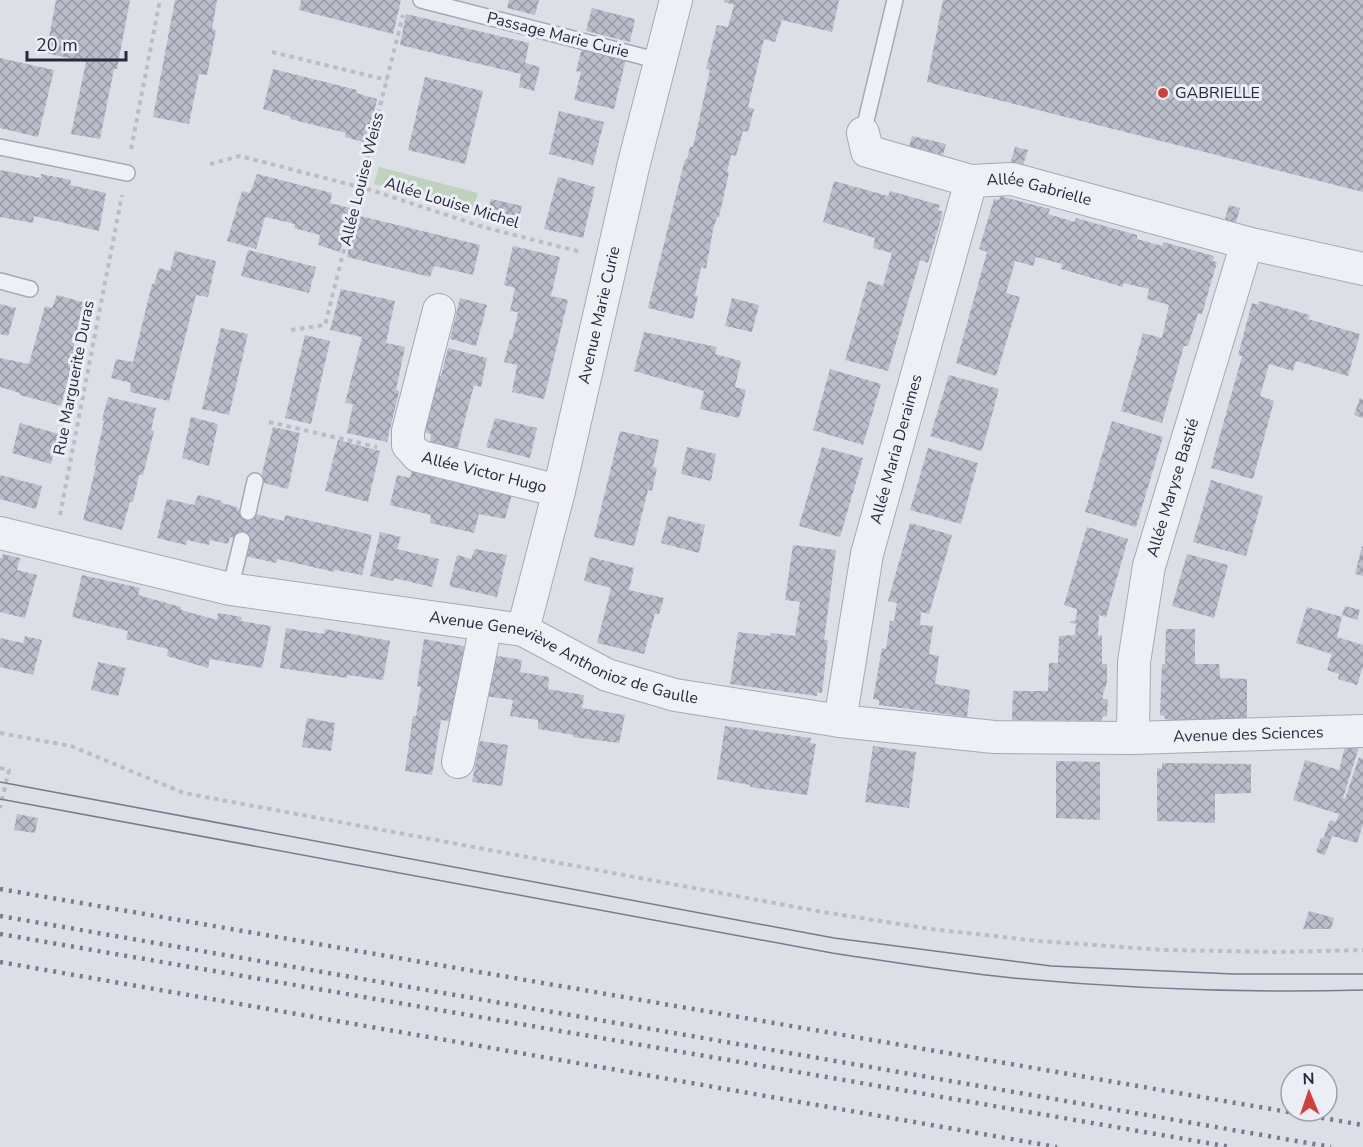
<svg xmlns="http://www.w3.org/2000/svg" width="1363" height="1147" font-family="'Nunito Sans',sans-serif">
	<style>
		.garden { fill: #bfd2bd }
		.building { fill: url(#building-cross-hatch) }
		.lines { fill: none; stroke-linecap: round; stroke-linejoin: round }
		.service-casing { stroke: #a6a9b4; stroke-width: 18 }
		.minor-casing { stroke: #a6a9b4; stroke-width: 34 }
		.path { stroke: #bbbdc6; stroke-width: 4; stroke-dasharray: 4.5 4.5; stroke-linecap: butt }
		.service { stroke: #eff0f6; stroke-width: 15 }
		.minor { stroke: #eff0f6; stroke-width: 32 }
		.tram { stroke: #767b91; stroke-width: 1.5 }
		.rail { stroke: #767b91; stroke-width: 4.5; stroke-dasharray: 3 6; stroke-linecap: butt }
		.poi-dot { fill: #d3403b; stroke: #eceef5; stroke-width: 2 }
		.labels { text-anchor: middle; dominant-baseline: central; stroke-width: 6; stroke-linejoin: round; paint-order: stroke }
		.street-label { font-size: 16px; fill: #262a3e; stroke: #eceef5 }
		.poi-label { font-size: 16px; fill: #262a3e; stroke: #eceef5; text-anchor: start }
	</style>
	<defs>
		<pattern id="building-cross-hatch" width="8" height="8" patternUnits="userSpaceOnUse" patternTransform="scale(1.5)"><rect width="8" height="8" fill="#babdca"/><path d="M0 0l8 8M0 8l8-8" fill="none" stroke="#979aa5"/></pattern>
	</defs>
	<rect width="100%" height="100%" fill="#dddfe7"/>
	<!-- garden -->
	<path class="garden" d="M379 167 478 193 473 210 374 184Z"/>
	<!-- building -->
	<g class="building">
		<path d="M56 0H130L117 69H114L100 139 71 134 86 62 46 53Z"/>
		<path d="M175 0H217L212 29 216 30 207 75 199 74 189 124 153 117Z"/>
		<path d="M301 0H401L393 34 299 10Z"/>
		<path d="M509 0H539L535 15 507 8Z"/>
		<path d="M724 0H839L832 32 782 20 775 42 764 39 748 107 754 109 748 132 743 131 736 156 731 155 727 172 729 173 719 217H717L713 230 706 269 701 267 695 296H698L693 319 648 308 685 159 687 160 690 146 693 147 710 70 706 69 717 25 728 27 734 5 724 2Z"/>
		<path d="M943 0H1363V192L927 82Z"/>
		<path d="M592 8 635 19 630 42 586 31Z"/>
		<path d="M406 14 529 43 525 63 540 67 534 91 519 87 521 74 400 45Z"/>
		<path d="M582 48 626 59 614 109 574 100 581 72 576 71Z"/>
		<path d="M0 58 54 70 38 137 0 128Z"/>
		<path d="M273 69 357 90 356 93 377 99 367 143 345 137 346 133 290 119 291 117 263 109Z"/>
		<path d="M425 77 483 91 465 164 408 150Z"/>
		<path d="M559 111 604 122 593 165 549 154Z"/>
		<path d="M912 136 946 144 943 155 909 147Z"/>
		<path d="M1015 147 1028 150 1022 168 1010 165Z"/>
		<path d="M0 170 41 178V174L71 180 70 185 106 193 99 231 34 216 33 223 0 217Z"/>
		<path d="M257 174 332 193 330 203 350 208 340 252 318 245 320 235 294 228 295 224 265 217 256 249 227 241 242 191 250 193Z"/>
		<path d="M558 177 595 187 583 238 544 229Z"/>
		<path d="M834 181 888 196 890 191 940 205 938 210 943 212 928 263 920 260 888 371 845 360 868 281 883 286 892 253 873 248 875 238 823 222Z"/>
		<path d="M1000 196 1050 209 1048 214 1075 222 1076 218 1137 235V239L1162 246 1163 242 1214 256 1213 261 1217 262 1202 314 1198 313 1188 346H1184L1162 423 1121 411 1143 333 1162 338 1169 305 1147 299 1149 289 1123 283V287L1061 269 1062 264 1036 257 1033 266 1015 261 1006 293 1020 297 996 376 956 363 987 252 979 249 994 199 999 200Z"/>
		<path d="M491 199 522 206 518 222 487 215Z"/>
		<path d="M1229 205 1240 208 1234 230 1223 226Z"/>
		<path d="M356 215 480 245 473 275 434 266 430 277 347 257Z"/>
		<path d="M513 246 560 257 551 296 568 300 544 399 512 392 517 365 504 362 510 339 512 340 518 312 510 311 515 288 504 285Z"/>
		<path d="M248 250 316 267 309 293 241 276Z"/>
		<path d="M175 251 216 261 208 297 196 295 169 401 130 392 131 383 111 378 116 359 133 362 152 284H154L159 268 170 271Z"/>
		<path d="M341 289 395 301 386 343 405 347 396 390 399 391 387 442 347 433 353 404 345 403 362 337 330 330Z"/>
		<path d="M57 295 86 303 73 348 76 349 61 406 20 395V393L0 387V358L29 364 45 306 52 308Z"/>
		<path d="M460 298 487 305 476 346 450 339Z"/>
		<path d="M732 298 759 305 752 332 725 326Z"/>
		<path d="M1259 301 1310 315 1308 319 1360 334 1348 376 1296 361 1293 371 1269 364 1260 396 1274 401 1253 479 1211 468 1242 356 1238 355 1252 303 1258 305Z"/>
		<path d="M0 304 16 308 8 336 0 334Z"/>
		<path d="M221 328 248 334 229 415 202 409Z"/>
		<path d="M644 332 717 347 715 354 741 361 735 387 746 390 739 418 700 409 704 391 634 371Z"/>
		<path d="M305 335 330 341 311 424 285 418Z"/>
		<path d="M448 348 487 358 481 387 474 385 456 455 429 448 431 434 420 431 434 374 441 376Z"/>
		<path d="M830 369 881 384 863 445 813 430Z"/>
		<path d="M949 375 999 389 982 451 930 436Z"/>
		<path d="M108 397 156 408 151 430 154 431 143 475H139L133 502H130L122 530 83 520 96 466H94L104 421 102 420Z"/>
		<path d="M1360 398 1363 400V418L1354 415Z"/>
		<path d="M191 417 218 424 209 466 182 458Z"/>
		<path d="M495 418 537 428 530 458 486 447Z"/>
		<path d="M1112 421 1163 437 1136 527 1085 512Z"/>
		<path d="M20 423 59 434 51 464 12 453Z"/>
		<path d="M273 427 300 433 288 489 260 482Z"/>
		<path d="M620 431 659 440 653 467 657 468 652 491 648 490 634 546 594 537Z"/>
		<path d="M338 440 380 451 368 502 325 491Z"/>
		<path d="M687 447 716 454 711 481 681 474Z"/>
		<path d="M822 447 863 458 840 537 799 526Z"/>
		<path d="M928 448 978 463 961 524 910 510Z"/>
		<path d="M413 467 513 491 505 519 479 514 474 533 430 523 431 515 390 505 397 475 410 478Z"/>
		<path d="M0 475 42 486 36 509 0 499Z"/>
		<path d="M1211 480 1263 496 1246 556 1193 542Z"/>
		<path d="M198 495 222 501V503L237 507 236 509 284 521 285 515 372 535 362 575 335 570 334 572 278 559 276 563 245 556 249 541 230 537 228 544 210 540 209 545 187 540 186 545 157 538 167 499 194 505Z"/>
		<path d="M668 516 705 525 699 553 661 543Z"/>
		<path d="M910 523 952 535 929 614 921 612 920 625 933 626 929 654 939 656 935 684 970 690 967 717 879 705V700L873 699 882 648 886 649 890 621H894L897 603 888 601Z"/>
		<path d="M1087 527 1128 539 1106 617 1099 615 1098 636 1102 635V664H1107V682L1102 698 1108 700 1107 716 1102 717V721L1012 720 1013 691H1048L1049 663H1058L1059 636 1075 635 1076 624 1070 623V622L1076 620 1077 609 1064 605Z"/>
		<path d="M380 532 401 537 397 549 439 559 432 587 394 578 393 581 370 576Z"/>
		<path d="M793 545 836 550 824 640H828L822 693 817 692V696L730 684 738 632 770 636 771 633 795 636 800 602 785 600Z"/>
		<path d="M1362 546 1363 547V576L1355 574Z"/>
		<path d="M475 549 507 555 497 597 449 586 457 555 471 559Z"/>
		<path d="M3 554 20 558 17 570 37 575 25 618 0 612V558H2Z"/>
		<path d="M1187 554 1228 565 1214 618 1172 606Z"/>
		<path d="M590 557 634 568 629 590 664 598 659 614H655L644 654 597 643 611 588 584 581Z"/>
		<path d="M82 575 140 588 138 595 181 607V610L217 620 218 613 242 617 241 621 271 626 262 668 210 659 208 668 167 656 168 649 126 639 128 631 72 617Z"/>
		<path d="M1345 606 1360 610 1357 620 1342 615Z"/>
		<path d="M1307 607 1342 617 1337 637 1363 645V666L1357 685 1338 679 1339 674 1327 670 1332 654 1296 643Z"/>
		<path d="M286 628 324 634 325 629 390 641 383 680 347 675V678L280 668Z"/>
		<path d="M1166 629H1195V664H1219L1220 678 1247 679V723L1181 722 1165 719 1164 716 1160 715 1162 664H1165Z"/>
		<path d="M25 636 42 640 33 675 0 667V638L23 643Z"/>
		<path d="M424 639 469 647 460 722 441 720 432 775 405 771 413 716H416L421 687 417 686Z"/>
		<path d="M492 655 522 660 520 672 549 677 548 689 584 695 582 708 625 715 619 743 573 737 574 735 538 729V720L510 716 513 700 485 696Z"/>
		<path d="M98 662 126 668 118 696 91 690Z"/>
		<path d="M307 718 335 723 331 751 302 747Z"/>
		<path d="M725 726 811 738 810 743 816 744 807 795 750 787V785L717 779Z"/>
		<path d="M480 741 508 745 502 786 472 782Z"/>
		<path d="M873 746 916 752 909 808 865 802Z"/>
		<path d="M1345 747H1359L1343 798 1345 799 1359 757 1363 759V825L1357 843 1332 836 1325 855 1316 852 1321 838 1323 839 1330 820 1336 822 1339 814 1293 800 1305 760 1339 770Z"/>
		<path d="M1056 761 1100 762V820L1056 818Z"/>
		<path d="M1162 763 1251 764V793L1215 794V823L1157 821V768L1162 769Z"/>
		<path d="M17 814 38 818 35 833 14 830Z"/>
		<path d="M1309 911 1334 918 1331 929H1303Z"/>
	</g>
	<g class="lines">
		<!-- service casing -->
		<g class="service-casing">
			<g id="service">
				<path d="M421 0 660 61"/>
				<path d="M863 133 895 0"/>
				<path d="M0 147 127 173"/>
				<path d="M0 281 30 289"/>
				<path d="M248 512 255 481"/>
				<path d="M230 589 242 540"/>
			</g>
		</g>
		<!-- minor casing -->
		<g class="minor-casing">
			<g id="minor">
				<path id="s1" d="M863 133 867 151 971 181 1012 179 1247 243 1363 269"/>
				<path id="s2" d="M439 310 408 431V445L418 456 559 491"/>
				<path id="s3" d="M0 533 230 589 523 630 607 675 675 695 840 721 994 737 1133 738 1363 731"/>
				<path id="s4" d="M523 630 559 491 634 163 676 0"/>
				<path id="s5" d="M840 721 867 554 971 181"/>
				<path id="s6" d="M1133 738 1134 662 1149 566 1247 243"/>
				<path d="M458 762 486 625"/>
			</g>
		</g>
		<!-- path -->
		<g class="path">
			<path d="M272 52 387 80"/>
			<path d="M131 149 160 0"/>
			<path d="M210 164 240 156 371 190 483 227 581 252"/>
			<path d="M291 330 325 325 403 15"/>
			<path d="M269 422 377 447"/>
			<path d="M60 515 122 195"/>
			<path d="M0 733 71 746 184 793 817 911 931 929 1039 941 1164 950 1279 952 1363 950"/>
			<path d="M0 768 9 770 0 808"/>
		</g>
		<!-- service -->
		<use href="#service" class="service"/>
		<!-- minor -->
		<use href="#minor" class="minor"/>
		<!-- tram -->
		<g class="tram">
			<path d="M0 782 834 938 1051 966 1234 974H1363"/>
			<path d="M0 799 832 953C892 962 952 972 1013 978 1129 989 1246 993 1363 990"/>
		</g>
		<!-- rail -->
		<g class="rail">
			<path d="M0 889 1363 1125"/>
			<path d="M0 916 1331 1147"/>
			<path d="M0 934 1231 1147"/>
			<path d="M0 962 1057 1147"/>
		</g>
	</g>
	<!-- markers -->
	<circle class="poi-dot" cx="1163" cy="93" r="6"/>
	<g class="labels">
		<!-- street labels -->
		<g class="street-label">
			<text transform="translate(558 35) rotate(14)">Passage Marie Curie</text>
			<text transform="translate(362 179) rotate(-76)">Allée Louise Weiss</text>
			<text stroke="none"><textPath href="#s1" startOffset="196">Allée Gabrielle</textPath></text>
			<text transform="translate(452 203) rotate(17)">Allée Louise Michel</text>
			<text stroke="none"><textPath href="#s4" startOffset="324">Avenue Marie Curie</textPath></text>
			<text transform="translate(74 378) rotate(-79)">Rue Marguerite Duras</text>
			<text stroke="none"><textPath href="#s5" startOffset="278">Allée Maria Deraimes</textPath></text>
			<text stroke="none"><textPath href="#s2" startOffset="222">Allée Victor Hugo</textPath></text>
			<text stroke="none"><textPath href="#s6" startOffset="255">Allée Maryse Bastié</textPath></text>
			<text stroke="none"><textPath href="#s3" startOffset="580">Avenue Geneviève Anthonioz de Gaulle</textPath></text>
			<text stroke="none"><textPath href="#s3" startOffset="1275">Avenue des Sciences</textPath></text>
		</g>
		<!-- poi labels -->
		<g class="poi-label">
			<text x="1175" y="93">GABRIELLE</text>
		</g>
	</g>
	<!-- north arrow -->
	<g transform="translate(1309 1093) rotate(358)"><circle r="28" fill="#eceef5" stroke="#9da0ac" stroke-width="1.5"/>
	<path d="M0-4.5L10 22L0 15L-10 22Z" fill="#d3403b"/>
	<text y="-9" font-size="16" font-weight="bold" text-anchor="middle" fill="#262a3e">N</text>
	</g>
	<!-- scale -->
	<path d="M27 51v9h99v-9" fill="none" stroke="#262a3e" stroke-width="3"/>
	<text x="36" y="51" font-size="18" fill="#262a3e" stroke="#eceef5" stroke-width="4.5" paint-order="stroke">20 m</text>
</svg>
